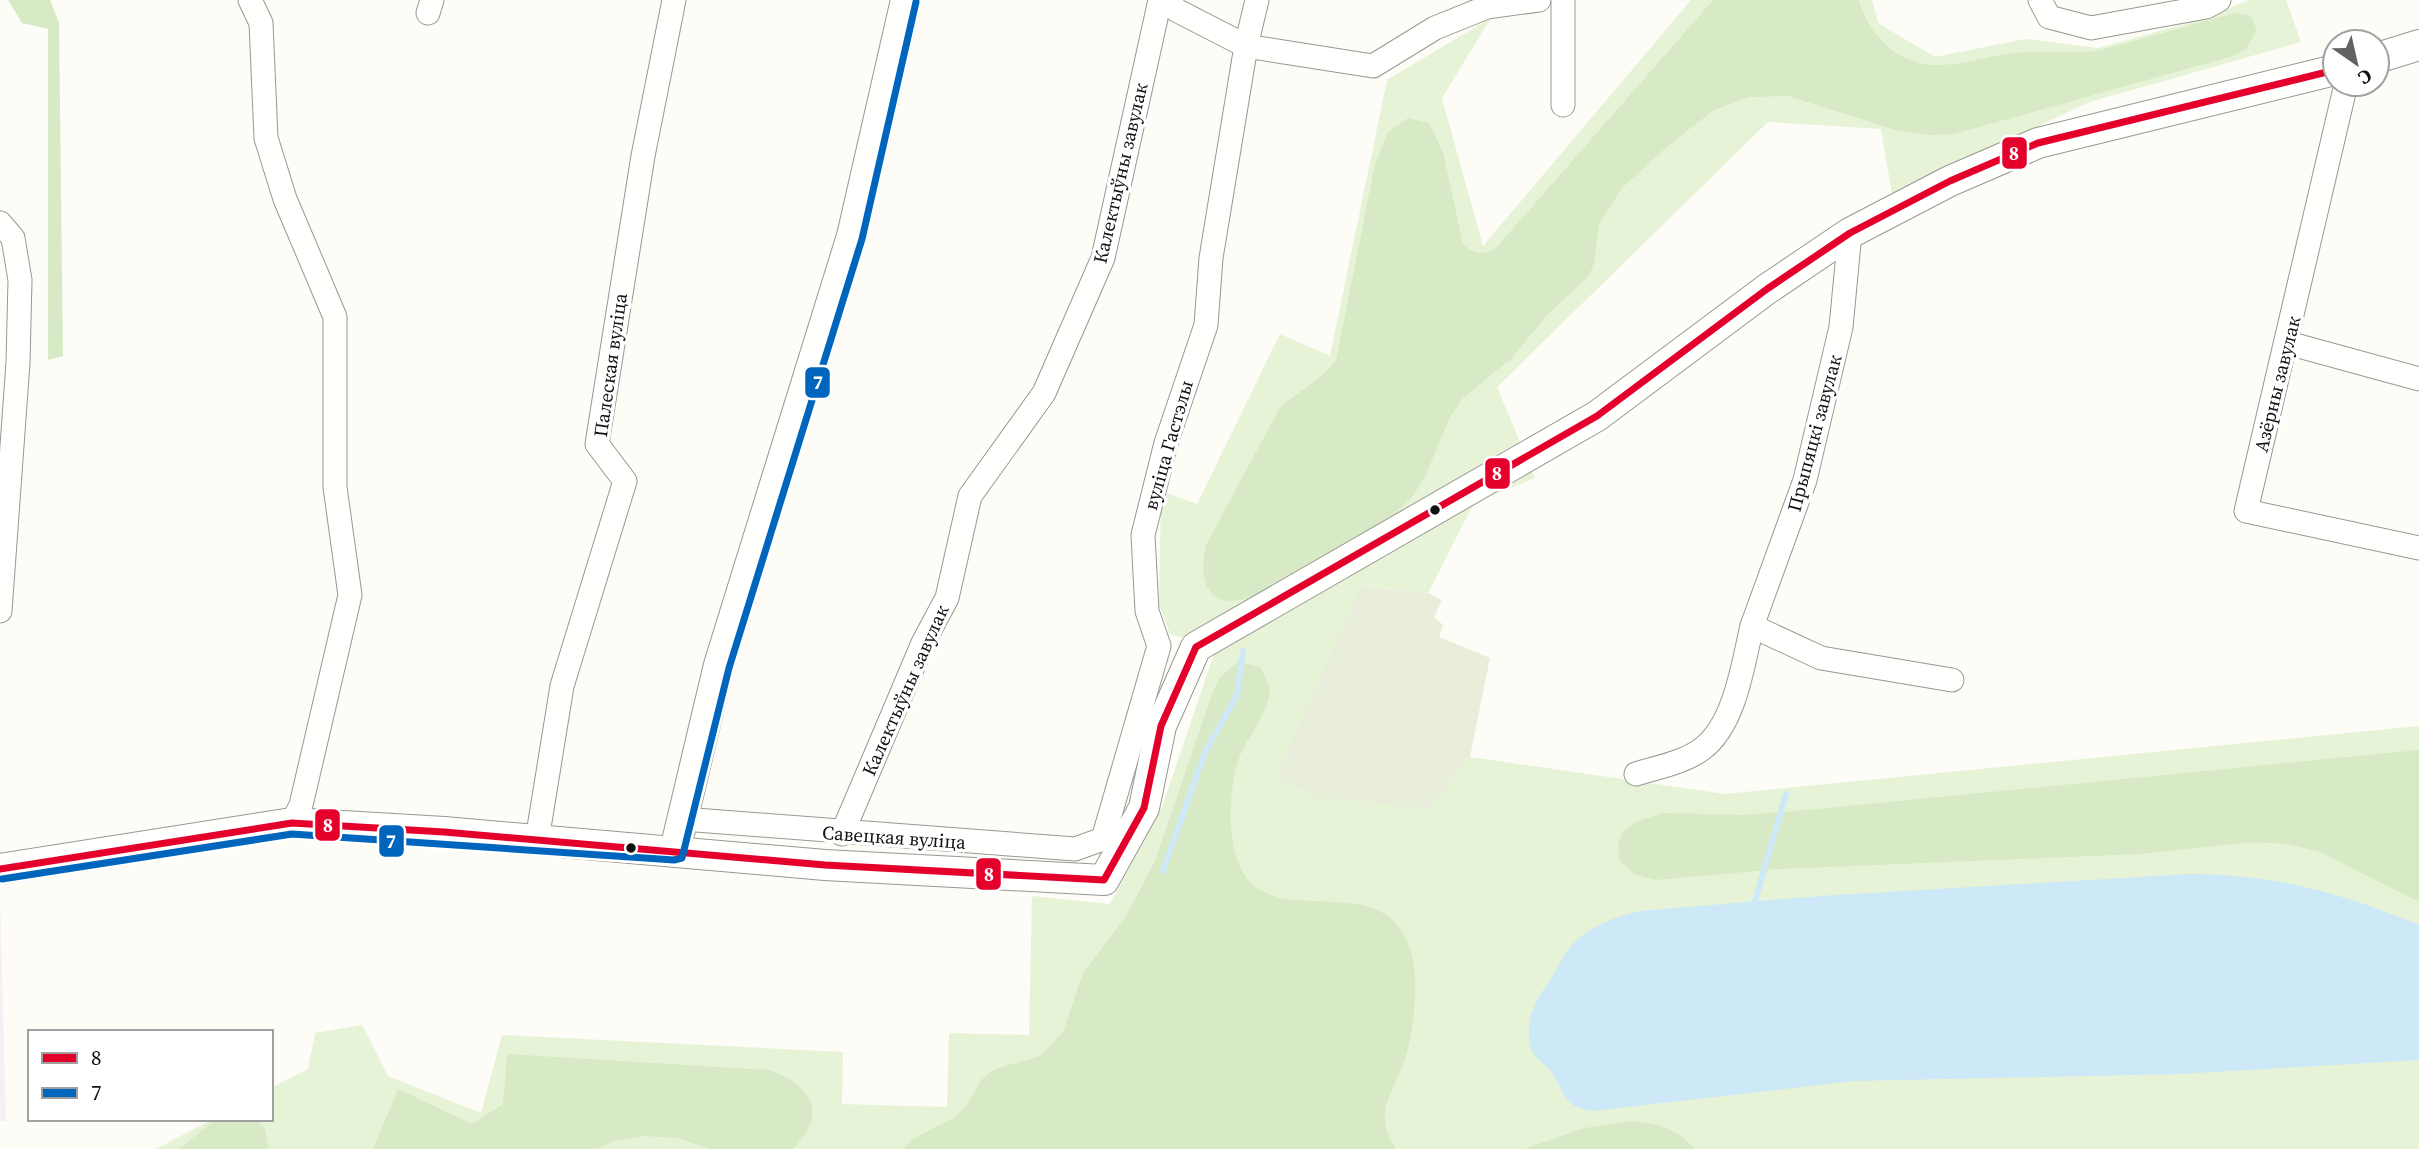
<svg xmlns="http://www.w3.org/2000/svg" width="2419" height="1149" font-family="'Source Serif 4',serif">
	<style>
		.industrial { fill: #f5f0f3 }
		.green { fill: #e7f3d7 }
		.forest { fill: #d8eac5 }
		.cemetery { fill: #e9eedb }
		.water { fill: #cde8f7 }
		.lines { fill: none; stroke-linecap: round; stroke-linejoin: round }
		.stream { stroke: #cde8f7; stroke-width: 6 }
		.minor-casing { stroke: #979795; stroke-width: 25 }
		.tertiary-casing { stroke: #979795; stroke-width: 32 }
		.minor { stroke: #fffffe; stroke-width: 23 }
		.tertiary { stroke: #fffffe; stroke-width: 30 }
		.bus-1-casing { stroke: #fff; stroke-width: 12 }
		.bus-2-casing { stroke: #fff; stroke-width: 12 }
		.bus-1 { stroke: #e4002b; stroke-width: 7 }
		.bus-2 { stroke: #0065bd; stroke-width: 7 }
		.bus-dot { fill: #111; stroke: #fff; stroke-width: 2.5 }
		.labels { text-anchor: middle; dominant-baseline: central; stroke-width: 7; stroke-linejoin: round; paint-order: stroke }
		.street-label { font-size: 19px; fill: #111; stroke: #fff }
		.line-badge { stroke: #fff; stroke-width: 2.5 }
		.badge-label { font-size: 19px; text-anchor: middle; font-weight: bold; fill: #fff }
	</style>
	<rect width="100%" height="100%" fill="#fdfcf7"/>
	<!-- industrial -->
	<path class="industrial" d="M0 898 6 1121H0Z"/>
	<!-- green -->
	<path class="green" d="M1691 0H1872L1878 23 1935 57 2025 39 2098 48 2210 17 2248 0H2286L2301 42 2090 102 1892 194 1881 129 1768 122 1497 387 1535 478 1474 503 1428 593 1364 586 1429 809 1470 757 1725 794 2419 726V1149H156L213 1119H271V1088L308 1069 315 1033 362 1025 388 1076 481 1113 502 1035 843 1052 842 1104 947 1107 949 1033 1029 1035 1032 896 1110 904 1161 810 1216 648 1170 634 1159 604 1161 491 1197 504 1280 334 1330 356 1387 80 1491 18 1442 98 1483 246Z"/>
	<!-- forest -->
	<g class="forest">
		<path d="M8 0H50L59 23 63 356 48 360V29L22 23Z"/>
		<path d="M1713 0H1859C1867 33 1898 65 1935 65 1962 66 1988 55 2015 53 2044 50 2072 55 2101 50L2235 13 2251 16 2257 30 2246 49 2233 56 1954 134 1931 135 1899 131 1788 96 1750 97 1714 110 1669 145 1622 188 1599 224 1594 263 1589 276 1546 316 1512 358 1463 398 1450 417 1425 477 1413 496 1397 512C1370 530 1342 546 1314 562 1295 572 1277 585 1258 594 1212 615 1195 585 1207 543L1279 409C1298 391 1321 381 1336 360L1375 164 1387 133 1408 118 1429 123 1443 152 1463 244C1474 255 1481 255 1495 249Z"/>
		<path d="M1238 662 1260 667 1270 687C1268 712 1255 727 1243 749 1229 777 1227 830 1237 859 1263 940 1383 861 1410 949 1420 978 1414 1031 1405 1059 1393 1093 1372 1113 1396 1149H903L913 1139 955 1117 966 1106 982 1079 995 1069 1040 1056 1063 1032 1083 973 1125 918 1155 861 1213 691 1220 677Z"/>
		<path d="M2419 750V902L2318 851 2287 844 2254 842 2139 854 1781 869 1655 880 1634 874 1620 861 1618 845 1623 831 1638 821 1663 813 1744 815 1817 809Z"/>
		<path d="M507 1054 769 1070C811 1085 829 1112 793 1149H710L677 1138 644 1136 611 1142 597 1149H373L398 1089 472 1124 503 1104Z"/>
		<path d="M216 1119H256L265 1129 269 1149H179Z"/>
		<path d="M1628 1121C1654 1123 1677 1127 1694 1149H1524L1585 1128Z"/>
	</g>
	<!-- cemetery -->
	<path class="cemetery" d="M1361 586 1428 593 1442 600 1434 617 1443 625 1439 637 1490 658 1470 757 1429 809 1321 797 1275 779Z"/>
	<!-- water -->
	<path class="water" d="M2190 874C2278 875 2338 892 2419 925V1060L2179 1074 1854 1081 1593 1111C1562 1106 1567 1096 1553 1074 1545 1063 1533 1059 1530 1045 1525 1020 1536 1000 1550 980 1556 972 1560 961 1566 953 1583 928 1612 918 1640 911L1820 896Z"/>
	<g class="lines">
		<!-- stream -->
		<g class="stream">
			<path d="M1163 871 1205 752 1237 695 1243 651"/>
			<path d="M1755 901 1786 794"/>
		</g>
		<!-- minor casing -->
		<g class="minor-casing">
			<g id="minor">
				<path d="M250 0 261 23 266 138 285 199 335 317V487L350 595 301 805 292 823"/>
				<path d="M1169 0 1176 10 1246 46 1373 66 1435 28 1487 7 1539 0"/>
				<path d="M1563 0V105"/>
				<path d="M2040 0 2049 17 2091 28 2206 7 2219 0"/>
				<path d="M428 13 432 0"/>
				<path d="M2346 84 2246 511 2419 548"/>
				<path d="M0 223 13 238 20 280 18 363 0 611"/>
				<path d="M1850 233 1841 327 1805 480 1752 626 1821 658 1952 680"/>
				<path d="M2288 343 2419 379"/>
				<path d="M1636 774C1658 767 1683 763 1702 749 1735 725 1743 664 1752 626"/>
				<path d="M683 819 1075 849 1103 839 1159 646 1147 611 1143 535 1166 443 1206 325 1211 258 1246 46 1257 0"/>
				<path d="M842 834 923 643 947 598 970 496 1044 393 1103 258 1160 0"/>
				<path d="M537 840 562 686 625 481 597 444 643 156 674 0"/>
			</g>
		</g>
		<!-- tertiary casing -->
		<g class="tertiary-casing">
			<g id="tertiary">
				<path d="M2377 58 2419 45"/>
				<path d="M675 850 719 665 852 236 906 0"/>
				<path d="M0 869 292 823 444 832 825 865 1104 880 1144 808 1161 726 1196 647 1597 416 1767 289 1850 233 1950 181 2038 143 2335 70"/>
			</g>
		</g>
		<!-- minor -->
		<use href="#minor" class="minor"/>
		<!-- tertiary -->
		<use href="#tertiary" class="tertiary"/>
		<!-- bus-1 casing -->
		<g class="bus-1-casing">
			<path id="bus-1" d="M0 869 292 823 444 832 825 865 1104 880 1144 808 1161 726 1196 647 1597 416 1767 289 1850 233 1950 181 2038 143 2335 70"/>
		</g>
		<!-- bus-2 casing -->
		<g class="bus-2-casing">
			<path id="bus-2" d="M2 879 292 834 674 860 682 858 729 668 862 239 916 2"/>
		</g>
		<!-- bus-1 -->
		<use href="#bus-1" class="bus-1"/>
		<!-- bus-2 -->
		<use href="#bus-2" class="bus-2"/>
	</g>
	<!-- markers -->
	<g class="bus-dot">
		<circle cx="1435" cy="510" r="6"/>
		<circle cx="631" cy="848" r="6"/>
	</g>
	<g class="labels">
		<!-- street labels -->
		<g class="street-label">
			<text transform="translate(1120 173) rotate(-77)">Калектыўны завулак</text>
			<text transform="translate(610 365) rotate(-82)">Палеская вуліца</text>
			<text transform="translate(2277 384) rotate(-76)">Азёрны завулак</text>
			<text transform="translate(1814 433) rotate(-75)">Прыпяцкі завулак</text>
			<text transform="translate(1168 445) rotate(-74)">вуліца Гастэлы</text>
			<text transform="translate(905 690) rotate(-66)">Калектыўны завулак</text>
			<text transform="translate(894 837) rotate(4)">Савецкая вуліца</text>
		</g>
	</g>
	<g class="line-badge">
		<rect x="2001" y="136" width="27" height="34" rx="7" fill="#e4002b"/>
		<rect x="804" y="366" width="27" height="33" rx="7" fill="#0065bd"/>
		<rect x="1484" y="457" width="27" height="33" rx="7" fill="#e4002b"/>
		<rect x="314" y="808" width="27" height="34" rx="7" fill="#e4002b"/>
		<rect x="378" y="824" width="27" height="34" rx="7" fill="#0065bd"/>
		<rect x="975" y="857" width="27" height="34" rx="7" fill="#e4002b"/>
	</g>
	<g class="badge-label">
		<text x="2014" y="160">8</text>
		<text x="818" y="389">7</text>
		<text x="1497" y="480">8</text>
		<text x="328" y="832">8</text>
		<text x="391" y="848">7</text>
		<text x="989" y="881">8</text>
	</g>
	<!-- legend -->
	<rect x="28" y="1030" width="245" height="91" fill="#ffffff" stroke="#a0a0a0" stroke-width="2"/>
	<rect x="42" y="1053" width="35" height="10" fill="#e4002b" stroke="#a0a0a0" stroke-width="2"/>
	<text x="91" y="1065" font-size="21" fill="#111111">8</text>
	<rect x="42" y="1088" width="35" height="10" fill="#0065bd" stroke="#a0a0a0" stroke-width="2"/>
	<text x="91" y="1100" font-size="21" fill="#111111">7</text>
	<!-- north arrow -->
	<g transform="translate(2356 63) rotate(146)"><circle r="33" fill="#ffffff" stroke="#a0a0a0" stroke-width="2"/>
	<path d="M0-5L12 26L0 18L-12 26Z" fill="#646362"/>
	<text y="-10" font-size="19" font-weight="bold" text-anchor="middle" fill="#111111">С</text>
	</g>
</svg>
